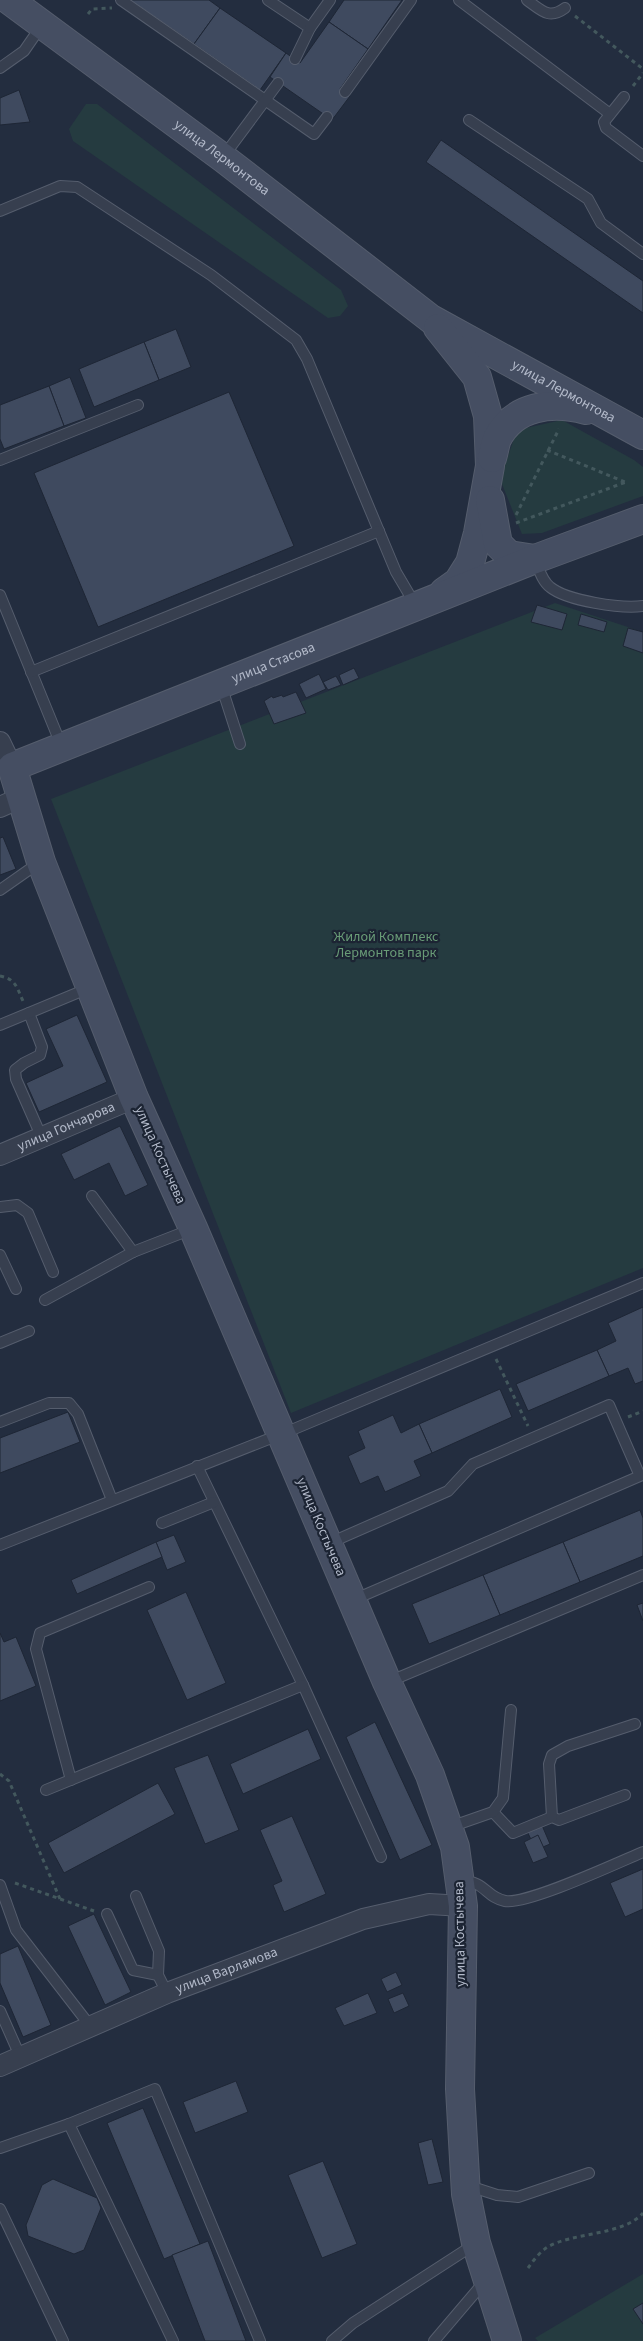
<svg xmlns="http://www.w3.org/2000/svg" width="643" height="2341" font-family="'Source Sans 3',sans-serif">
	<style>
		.green { fill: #253b40 }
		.building { fill: #3f4a5f; stroke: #1e2635 }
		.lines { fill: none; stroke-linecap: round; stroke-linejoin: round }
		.lane-casing { stroke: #555d6d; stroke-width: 12 }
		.street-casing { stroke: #555d6d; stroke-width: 22 }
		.secondary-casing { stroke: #555d6d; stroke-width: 30 }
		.path { stroke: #43585d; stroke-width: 3; stroke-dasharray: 4 4; stroke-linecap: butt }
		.lane { stroke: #373f4f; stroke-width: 10 }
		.street { stroke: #373f4f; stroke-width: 20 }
		.secondary { stroke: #454e62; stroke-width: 28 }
		.labels { text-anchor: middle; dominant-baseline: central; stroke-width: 4.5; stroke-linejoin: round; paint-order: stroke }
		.street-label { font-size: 14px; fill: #b3baca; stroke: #1c2433 }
		.park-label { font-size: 14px; fill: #699c77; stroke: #1c2433 }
	</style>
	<rect width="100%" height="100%" fill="#232d3f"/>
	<!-- green -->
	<g class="green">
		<path d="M86 104H97L341 290 348 306 340 316 328 318 73 141 69 129Z"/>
		<path d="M562 420 634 460 643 467V496L542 533 522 534 500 479 517 430Z"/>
		<path d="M555 603 643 632V1268L291 1413 51 799Z"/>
		<path d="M643 2274V2341H538L535 2338Z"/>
	</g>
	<!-- building -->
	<g class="building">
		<path d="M130 0H209L220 8 194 44Z"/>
		<path d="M344 0H402L368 49 329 22Z"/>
		<path d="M220 8 286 53 260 90 194 44Z"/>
		<path d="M329 22 368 49 340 89 350 96 332 120 270 77 286 53 300 63Z"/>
		<path d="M19 90 30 122 0 125V98Z"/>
		<path d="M441 140 643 281V313L426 162Z"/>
		<path d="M176 329 191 367 159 380 144 342Z"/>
		<path d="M144 342 159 380 94 407 79 369Z"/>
		<path d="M70 377 86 418 64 426 49 386Z"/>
		<path d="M49 386 64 426 4 449 0 439V405Z"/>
		<path d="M229 392 294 546 98 627 34 473Z"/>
		<path d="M537 605 567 614 562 630 531 622Z"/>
		<path d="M581 614 607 622 604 632 578 625Z"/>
		<path d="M628 628 643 632V653L623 646Z"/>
		<path d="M354 668 359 678 343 685 339 675Z"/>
		<path d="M319 674 326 689 306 698 299 684Z"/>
		<path d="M336 676 341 685 328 690 323 682Z"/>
		<path d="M296 692 306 713 274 724 264 701 272 696 273 698 282 695 283 697Z"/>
		<path d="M3 837 16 869 0 875V838Z"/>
		<path d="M77 1015 107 1082 39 1112 26 1083 63 1066 46 1029Z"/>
		<path d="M120 1126 148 1185 125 1196 109 1163 74 1180 61 1154Z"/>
		<path d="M643 1307V1381L635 1384 628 1368 609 1376 597 1350 616 1341 608 1323Z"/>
		<path d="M597 1350 609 1376 528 1411 516 1384Z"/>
		<path d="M500 1389 512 1417 432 1453 419 1424Z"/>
		<path d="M68 1412 80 1442 0 1473V1438Z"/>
		<path d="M393 1415 401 1433 419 1424 432 1453 414 1461 421 1476 385 1492 378 1476 360 1484 348 1456 365 1448 358 1431Z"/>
		<path d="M640 1510 643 1518V1556L580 1582 563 1542Z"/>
		<path d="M174 1535 186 1562 167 1570 156 1542Z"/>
		<path d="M156 1542 162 1557 77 1594 71 1580Z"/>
		<path d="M563 1542 580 1582 500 1615 483 1575Z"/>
		<path d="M483 1575 500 1615 429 1644 412 1604Z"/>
		<path d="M186 1592 226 1683 187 1700 147 1610Z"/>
		<path d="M643 1603V1621L637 1605Z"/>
		<path d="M0 1633 4 1642 16 1637 36 1686 0 1701Z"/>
		<path d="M375 1722 432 1845 400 1860 346 1737Z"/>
		<path d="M308 1729 321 1759 243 1794 230 1764Z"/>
		<path d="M208 1755 239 1830 205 1844 174 1768Z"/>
		<path d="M158 1783 175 1814 64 1873 48 1843Z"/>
		<path d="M292 1816 326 1894 284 1912 273 1885 282 1881 260 1830Z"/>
		<path d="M541 1823 550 1844 536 1850 526 1829Z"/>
		<path d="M538 1835 548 1857 533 1863 524 1842Z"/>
		<path d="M643 1869V1909L625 1917 610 1883Z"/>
		<path d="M94 1914 131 1992 105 2005 68 1926Z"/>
		<path d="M18 1946 51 2025 23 2037 0 1983V1954Z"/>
		<path d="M396 1972 402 1985 387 1992 381 1979Z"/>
		<path d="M368 1993 377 2013 344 2026 335 2008Z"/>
		<path d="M403 1993 409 2006 394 2013 388 1999Z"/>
		<path d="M236 2081 248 2112 195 2133 183 2102Z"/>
		<path d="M143 2108 200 2244 164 2259 107 2123Z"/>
		<path d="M432 2139 443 2182 428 2185 418 2143Z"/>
		<path d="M323 2161 357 2244 322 2258 288 2175Z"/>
		<path d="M53 2179 97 2198 101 2208 84 2250 74 2254 28 2236 26 2225 42 2185Z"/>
		<path d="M208 2241 246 2341H205L172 2255Z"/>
		<path d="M643 2303V2324L633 2309Z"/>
	</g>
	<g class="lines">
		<!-- lane casing -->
		<g class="lane-casing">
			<g id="lane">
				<path d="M121 0 314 134 327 117"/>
				<path d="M268 0 310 28 295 59"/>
				<path d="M459 0 610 114"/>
				<path d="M527 0C541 10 549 20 565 8"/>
				<path d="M310 28 330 0"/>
				<path d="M0 68 24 51 42 25"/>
				<path d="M345 92 411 0"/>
				<path d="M624 97 604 122 606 128 643 156"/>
				<path d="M469 120 588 199 601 223 643 254"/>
				<path d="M223 157 278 83"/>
				<path d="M0 211 60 186 77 187 211 275 296 340 307 359 396 572 416 606"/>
				<path d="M0 460 138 405"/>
				<path d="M535 560C539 569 542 581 550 587 567 601 622 609 643 606"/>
				<path d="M0 595 62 747"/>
				<path d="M31 672 379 531"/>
				<path d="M221 685 240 744"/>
				<path d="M0 890 40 862"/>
				<path d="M29 1013 42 1047 40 1055 24 1063 15 1070 16 1079 42 1138"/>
				<path d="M0 1025 89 988"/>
				<path d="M92 1196 133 1252 192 1229"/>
				<path d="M0 1207 17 1205 28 1213 53 1272"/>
				<path d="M0 1255 16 1289"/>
				<path d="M45 1300 133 1252"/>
				<path d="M0 1343 29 1331"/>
				<path d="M0 1422 49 1403H69L78 1414 112 1500"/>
				<path d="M197 1466 303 1685 381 1857"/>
				<path d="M162 1523 214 1502"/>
				<path d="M0 1545 294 1429 643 1283"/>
				<path d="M330 1545 341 1538 448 1491 473 1464 609 1405 640 1476 353 1600"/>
				<path d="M388 1682 643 1575"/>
				<path d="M71 1780 36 1649 40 1633 149 1587"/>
				<path d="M46 1790 303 1685"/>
				<path d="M493 1812 513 1833 552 1817 559 1820 625 1795"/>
				<path d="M552 1817 549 1764 552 1755 568 1746 635 1724"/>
				<path d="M450 1827 493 1812 503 1798 511 1710"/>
				<path d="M461 1881C486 1881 485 1897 505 1901 527 1905 617 1863 643 1852"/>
				<path d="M0 1885 16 1930 91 2027"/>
				<path d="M136 1896 159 1951 158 1975 167 1993"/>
				<path d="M107 1914 133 1970 158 1975"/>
				<path d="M0 2011 20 2056"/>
				<path d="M69 2124 155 2089 260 2341"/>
				<path d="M0 2148 69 2124 173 2341"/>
				<path d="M466 2185 497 2195 518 2197 589 2173"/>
				<path d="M0 2209 63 2341"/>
				<path d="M332 2341 353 2323 475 2244"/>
				<path d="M434 2341 485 2281"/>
			</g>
		</g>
		<!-- street casing -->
		<g class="street-casing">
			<g id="street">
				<path d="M0 742 12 767"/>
				<path d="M0 807 20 798"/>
				<path id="s1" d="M0 1155 134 1098"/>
				<path id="s2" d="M0 2066 167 1993 363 1919 429 1904 463 1906"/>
			</g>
		</g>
		<!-- secondary casing -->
		<g class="secondary-casing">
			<g id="secondary">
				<path id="s3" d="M9 0 223 158 431 319 643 435"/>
				<path d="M438 328 477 377 488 416 490 466 478 533 470 563 458 582 444 592"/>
				<path d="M492 458C494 452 495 444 497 439 514 405 553 401 586 410"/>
				<path d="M490 500 498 544 509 555 535 559"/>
				<path id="s4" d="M507 2341 476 2243 466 2194 460 2089 463 1906 455 1847 430 1775 387 1682 193 1228 134 1098 41 862 12 767 535 559 643 519"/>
			</g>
		</g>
		<!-- path -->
		<g class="path">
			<path d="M88 14 92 9 112 8"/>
			<path d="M575 16 643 69"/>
			<path d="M633 86 643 73"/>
			<path d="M547 450 625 482"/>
			<path d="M516 515 559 429"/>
			<path d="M516 523 626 482"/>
			<path d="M0 976C16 979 17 988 23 1001"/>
			<path d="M496 1359 528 1426"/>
			<path d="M628 1417 643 1411"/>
			<path d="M0 1774 9 1781 60 1899"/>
			<path d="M15 1883 94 1911"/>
			<path d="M528 2268C533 2261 539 2253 546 2248 571 2232 623 2236 643 2213"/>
		</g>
		<!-- lane -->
		<use href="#lane" class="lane"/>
		<!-- street -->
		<use href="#street" class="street"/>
		<!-- secondary -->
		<use href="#secondary" class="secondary"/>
	</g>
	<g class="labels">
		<!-- street labels -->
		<g class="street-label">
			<text stroke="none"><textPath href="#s3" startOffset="265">улица Лермонтова</textPath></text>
			<text stroke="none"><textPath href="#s3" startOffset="680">улица Лермонтова</textPath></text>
			<text stroke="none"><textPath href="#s4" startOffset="1950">улица Стасова</textPath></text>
			<text stroke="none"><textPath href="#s1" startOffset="72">улица Гончарова</textPath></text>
			<text transform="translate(160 1155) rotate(66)">улица Костычева</text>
			<text transform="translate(321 1527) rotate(67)">улица Костычева</text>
			<text transform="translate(460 1934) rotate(-91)">улица Костычева</text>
			<text stroke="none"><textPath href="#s2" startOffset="246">улица Варламова</textPath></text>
		</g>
		<!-- park labels -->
		<g class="park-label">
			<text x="386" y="937">Жилой Комплекс<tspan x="386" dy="16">Лермонтов парк</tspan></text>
		</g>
	</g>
</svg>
